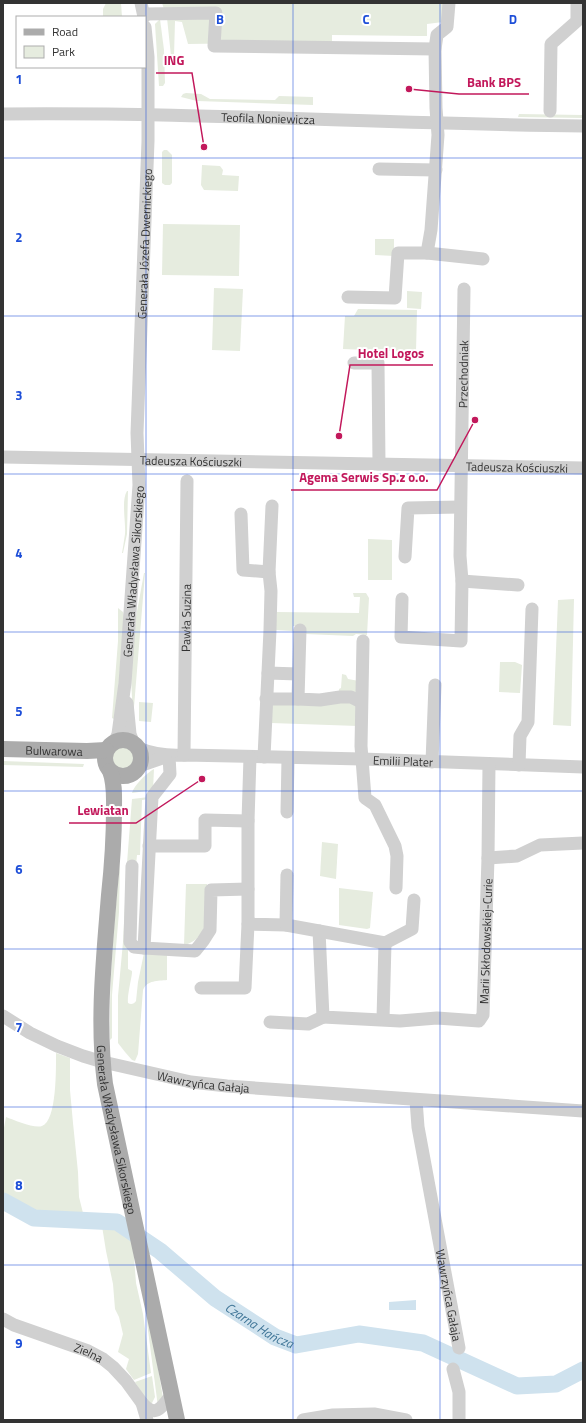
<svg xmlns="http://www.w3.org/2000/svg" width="586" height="1423" font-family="'Titillium Web',sans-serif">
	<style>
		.green { fill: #e6ecdf }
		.water { fill: #cfe2ee }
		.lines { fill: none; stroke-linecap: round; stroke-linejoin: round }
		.river { stroke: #cfe2ee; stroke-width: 17 }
		.minor { stroke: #d0d0d0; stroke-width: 13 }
		.major { stroke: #ababab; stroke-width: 16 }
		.grid { fill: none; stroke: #1d4ed8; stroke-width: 1; stroke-opacity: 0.55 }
		.labels { text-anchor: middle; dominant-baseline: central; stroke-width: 4; stroke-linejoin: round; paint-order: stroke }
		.street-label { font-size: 12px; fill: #333; stroke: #fff }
		.water-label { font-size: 13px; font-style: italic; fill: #3f7597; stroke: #fff }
		.grid-label { font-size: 13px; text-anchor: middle; font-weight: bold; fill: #1d4ed8; stroke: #fff; stroke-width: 4; stroke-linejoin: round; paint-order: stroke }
		.leader { fill: none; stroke: #c2185b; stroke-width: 1.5 }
		.callout-dot { fill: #c2185b; stroke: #fff; stroke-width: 1.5 }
		.callout-label { font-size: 13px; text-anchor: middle; font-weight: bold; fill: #c2185b; stroke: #fff; stroke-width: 4; stroke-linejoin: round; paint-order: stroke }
	</style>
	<rect width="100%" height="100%" fill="#fff"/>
	<!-- green -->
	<g class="green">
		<path d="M106 3H121L122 17H103V9Z"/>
		<path d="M162 3H445L443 22 427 24V36H420L332 35V42L188 44 182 22 175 21 174 56H171L167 18Z"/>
		<path d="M160 19 164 50 165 83 163 86H159L155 24Z"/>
		<path d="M186 93 201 94 210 99 275 100 279 96 313 97V105L197 101 181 97 183 94Z"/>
		<path d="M519 114 583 115V118L518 117Z"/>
		<path d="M164 150H167L172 155V183L170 185H165L162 183V152Z"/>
		<path d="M202 165 220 166 223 170 222 175 239 176 238 191 204 190 201 185Z"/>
		<path d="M163 224 240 225 239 276 162 275Z"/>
		<path d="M375 239H394V256L375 255Z"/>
		<path d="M214 288 243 289 240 351 212 350Z"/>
		<path d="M407 291 422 292 421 309 407 308Z"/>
		<path d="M358 309 417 310 416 352 343 349 345 316H354Z"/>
		<path d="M127 491H128L127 534 123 553H122C123 547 124 541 125 534 126 523 121 500 127 491Z"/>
		<path d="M368 539 392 540V580H368Z"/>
		<path d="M144 573H145L133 719 131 676 136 617Z"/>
		<path d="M353 593H366L369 598 367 635 356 634 353 636 305 634V626H293V631L275 630 277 612 359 613 360 597H354Z"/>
		<path d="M574 599 571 726 553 725 558 600Z"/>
		<path d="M118 608 123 612 124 616 116 720 112 718 118 641Z"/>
		<path d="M500 662H515L522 665 520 693 499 692Z"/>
		<path d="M342 674 346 675 348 679 359 681 358 726 271 723V702L339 696V689L341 688Z"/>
		<path d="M139 702 153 703 151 722 139 721Z"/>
		<path d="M124 739 129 740 140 752C142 764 134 779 120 776 116 775 111 770 107 767L104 756 119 740Z"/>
		<path d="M3 761 84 764 83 767 3 765Z"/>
		<path d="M154 769 153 790 132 793C134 785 147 773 154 769Z"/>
		<path d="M149 797 150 799 142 800 140 855H137L128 948V969L132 971V973C131 981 127 996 128 1003 131 1005 134 1004 136 1001L138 982 144 953 167 955V980C158 981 147 980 143 990L138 1054 135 1061 132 1060 125 1052 118 1043V996L123 942 127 863 132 799Z"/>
		<path d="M322 842 338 844 336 879 320 876Z"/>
		<path d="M120 863 119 912 112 995V1038L110 1040C109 980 114 922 120 863Z"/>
		<path d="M186 884H207C206 908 213 938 184 945Z"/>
		<path d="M339 888 373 892 370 928 367 929 339 925Z"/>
		<path d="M56 1053 70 1058V1090L73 1123 78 1172 79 1197 83 1213 80 1214 58 1216 39 1215 3 1194V1133L6 1117C14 1120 35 1129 42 1126 57 1121 56 1067 56 1053Z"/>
		<path d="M102 1226H110L126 1232 129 1235 133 1244 136 1283 143 1314 151 1373 134 1380 126 1369 129 1359 118 1352 123 1334 119 1317 115 1309 113 1284 106 1251Z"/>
		<path d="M149 1314 163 1398 158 1407 146 1315Z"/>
		<path d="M152 1376 155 1397 152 1403 148 1404 135 1382Z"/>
	</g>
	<!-- water -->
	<path class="water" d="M416 1300V1310H389V1302Z"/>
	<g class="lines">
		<!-- river -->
		<path class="river" id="s1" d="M3 1201 34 1218 117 1222 160 1251 215 1298 275 1337 296 1345 359 1334 423 1343 517 1386 556 1384 583 1370"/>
		<!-- minor -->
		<g class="minor">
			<path d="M141 3 144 17"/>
			<path d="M144 14 216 13 214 46 435 49"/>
			<path d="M550 111 551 44 577 21V3"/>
			<path id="s2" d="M3 114C196 112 390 124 583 126"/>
			<path d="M379 169 436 170"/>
			<path d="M427 253 483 259"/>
			<path d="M348 297 395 298 398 253H427L431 230 438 135 436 108 435 49 437 35 447 27 449 3"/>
			<path d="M354 363H378L379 464"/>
			<path id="s3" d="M3 457 583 468"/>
			<path d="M241 514 243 570 269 572"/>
			<path d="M405 557 408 508 460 507"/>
			<path d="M462 581 518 585"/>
			<path id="s4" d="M402 599 401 637 461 641 462 581 460 556 464 289"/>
			<path d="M300 630 298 699 320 700 340 697H351L361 702"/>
			<path d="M363 641 361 746 365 798 375 805 395 846 397 856 396 888"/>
			<path d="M268 673 298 674"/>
			<path d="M266 699H298"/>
			<path d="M127 703 130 734 133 742"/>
			<path id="s5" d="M115 741 118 734 125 683 139 485 137 433 148 141V57L145 27"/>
			<path id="s6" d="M138 748C153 754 168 756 184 755L362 759 583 767"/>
			<path id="s7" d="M184 755 187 481"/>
			<path d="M169 756 170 774 152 797 144 948 195 951 203 941 210 930 211 890 248 889"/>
			<path id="s8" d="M250 757 248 821V924L286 925 319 931 323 1017 400 1021 437 1018 479 1021 483 1015 488 858 489 764"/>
			<path d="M264 757 270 630 271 591 269 572 272 506"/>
			<path d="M432 762 435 685"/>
			<path d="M519 765 520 736 528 722 532 609"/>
			<path d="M139 766 165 757"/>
			<path d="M287 812 288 758"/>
			<path d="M149 846H205V820L248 821"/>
			<path d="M488 858 517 856 540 845 583 843"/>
			<path d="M132 866 130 942 134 947 144 948"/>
			<path d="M286 925 287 875"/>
			<path d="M319 931 385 943 412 929 414 900"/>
			<path d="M201 988H245L248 924"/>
			<path id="s9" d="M3 1016 30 1033 57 1046 83 1056 103 1062 191 1082 227 1086 583 1111"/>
			<path d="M383 1019 385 943"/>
			<path d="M270 1022 308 1024 323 1017"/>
			<path id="s10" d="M416 1100 418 1127 459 1348"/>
			<path id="s11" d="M3 1319 14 1325 88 1351 103 1359 113 1367 126 1381 142 1403 147 1420"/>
			<path d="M453 1369 459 1392V1420"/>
			<path d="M142 1403C156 1419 162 1407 172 1394"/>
			<path d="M303 1420 333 1415 374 1414 406 1420"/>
		</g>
		<!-- major -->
		<g class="major">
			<circle cx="123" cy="758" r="18"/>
			<path id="s12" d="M3 749 87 751 106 750"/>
			<path id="s13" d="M110 771C115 784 114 797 114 810 114 839 112 867 109 895 104 958 97 1021 105 1084L177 1420"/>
		</g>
	</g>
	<!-- grid -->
	<path class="grid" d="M146 3V1420M293 3V1420M440 3V1420M3 158H583M3 316H583M3 474H583M3 632H583M3 791H583M3 949H583M3 1107H583M3 1265H583"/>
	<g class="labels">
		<!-- street labels -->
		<g class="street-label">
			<text stroke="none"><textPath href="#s2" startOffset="265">Teofila Noniewicza</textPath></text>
			<text stroke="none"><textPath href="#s5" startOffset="499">Generała Józefa Dwernickiego</textPath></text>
			<text stroke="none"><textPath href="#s4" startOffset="365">Przechodniak</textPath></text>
			<text stroke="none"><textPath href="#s3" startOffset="188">Tadeusza Kościuszki</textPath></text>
			<text stroke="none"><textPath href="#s3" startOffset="514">Tadeusza Kościuszki</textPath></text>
			<text stroke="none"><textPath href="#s5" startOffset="171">Generała Władysława Sikorskiego</textPath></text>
			<text stroke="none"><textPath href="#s7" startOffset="137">Pawła Suzina</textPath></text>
			<text stroke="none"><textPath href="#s12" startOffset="51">Bulwarowa</textPath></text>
			<text stroke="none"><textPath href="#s6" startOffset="266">Emilii Plater</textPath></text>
			<text stroke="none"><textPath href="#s8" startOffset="562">Marii Skłodowskiej-Curie</textPath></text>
			<text stroke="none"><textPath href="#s9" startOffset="213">Wawrzyńca Gałaja</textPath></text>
			<text stroke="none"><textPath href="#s13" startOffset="361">Generała Władysława Sikorskiego</textPath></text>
			<text stroke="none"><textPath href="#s10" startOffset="198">Wawrzyńca Gałaja</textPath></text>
			<text stroke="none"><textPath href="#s11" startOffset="92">Zielna</textPath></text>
		</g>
		<!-- water labels -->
		<g class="water-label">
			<text stroke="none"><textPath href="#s1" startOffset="295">Czarna Hańcza</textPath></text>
		</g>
	</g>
	<g class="grid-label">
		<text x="220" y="24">B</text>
		<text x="366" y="24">C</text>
		<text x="513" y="24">D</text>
		<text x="19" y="84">1</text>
		<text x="19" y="242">2</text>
		<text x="19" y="400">3</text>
		<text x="19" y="558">4</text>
		<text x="19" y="716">5</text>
		<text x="19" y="874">6</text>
		<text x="19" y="1032">7</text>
		<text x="19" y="1190">8</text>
		<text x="19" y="1348">9</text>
	</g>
	<!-- callouts -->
	<path class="leader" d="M204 147L192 73H156M409 89L459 94H529M339 436L350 365H433M475 420L437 490H291M202 779L136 823H69"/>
	<g class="callout-dot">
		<circle cx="204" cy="147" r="4"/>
		<circle cx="409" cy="89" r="4"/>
		<circle cx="339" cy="436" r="4"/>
		<circle cx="475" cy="420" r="4"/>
		<circle cx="202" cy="779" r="4"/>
	</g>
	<g class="callout-label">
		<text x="174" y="65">ING</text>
		<text x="494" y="87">Bank BPS</text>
		<text x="391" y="358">Hotel Logos</text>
		<text x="364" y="482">Agema Serwis Sp.z o.o.</text>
		<text x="103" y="815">Lewiatan</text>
	</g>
	<!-- border -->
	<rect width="586" height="1423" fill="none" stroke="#333333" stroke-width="8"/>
	<!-- legend -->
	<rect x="16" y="16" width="130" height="52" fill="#ffffff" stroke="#adadad"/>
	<rect x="24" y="29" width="20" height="6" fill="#ababab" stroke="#adadad"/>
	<text x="52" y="36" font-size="12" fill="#333333">Road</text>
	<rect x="24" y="46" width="20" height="12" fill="#e6ecdf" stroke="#adadad"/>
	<text x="52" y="56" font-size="12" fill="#333333">Park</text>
</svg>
